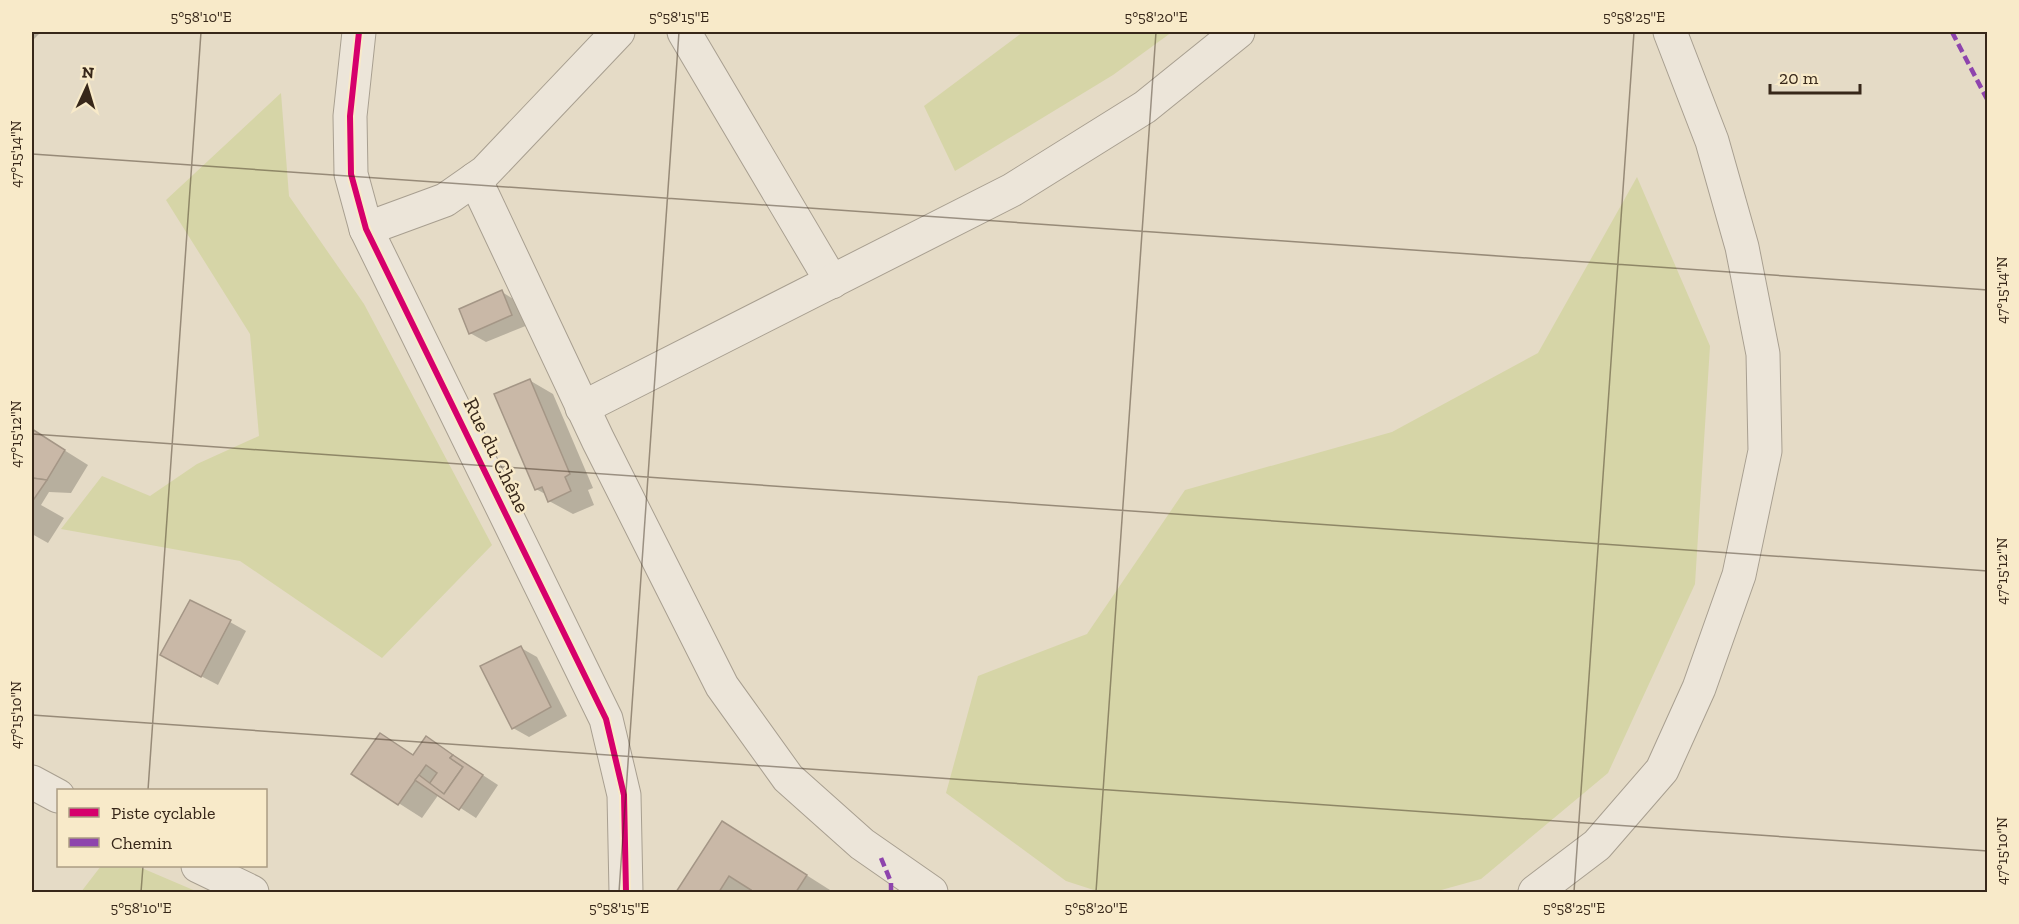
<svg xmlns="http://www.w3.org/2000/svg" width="2019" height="924" font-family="'Zilla Slab',serif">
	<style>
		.green { fill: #d6d5a7 }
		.shadow { fill: #0003 }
		.building { fill: #c9b8a7; stroke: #a49686; stroke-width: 1.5 }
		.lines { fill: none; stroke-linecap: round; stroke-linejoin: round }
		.minor-casing { stroke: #a89f90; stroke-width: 35 }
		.minor { stroke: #ece5d9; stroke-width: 33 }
		.quiet { stroke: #8e44ad; stroke-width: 4.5; stroke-dasharray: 9 4.5; stroke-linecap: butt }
		.cycleway-casing { stroke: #f8eac9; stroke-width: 10 }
		.cycleway { stroke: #d6006c; stroke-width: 6 }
		.ticks { fill: none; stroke: #372719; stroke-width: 1.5; stroke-opacity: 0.45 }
		.labels { text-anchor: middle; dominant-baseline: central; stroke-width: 5; stroke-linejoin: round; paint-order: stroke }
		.street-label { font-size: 21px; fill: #372719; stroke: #f8eac9 }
		.neatline { fill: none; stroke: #372719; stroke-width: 2 }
		.ticks-label { font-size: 15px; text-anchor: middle; fill: #372719 }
	</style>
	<rect width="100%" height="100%" fill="#e5dbc6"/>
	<!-- green -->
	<g class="green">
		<path d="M1023 32H1172L1113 75 955 171 924 106Z"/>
		<path d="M281 93 289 196 364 304 492 545 382 658 240 561 61 529 102 476 150 496 197 464 259 436 250 334 166 200Z"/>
		<path d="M1637 177 1710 346 1695 584 1608 773 1481 879 1434 892H1100L1066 881 946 793 978 676 1087 634 1185 490 1392 432 1538 353Z"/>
		<path d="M101 866H137L198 892H81Z"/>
	</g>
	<!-- shadow -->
	<g class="shadow">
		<path d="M32 32H41L32 41Z"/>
		<path d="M502 292 518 302 528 325 486 342 470 333Z"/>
		<path d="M529 380 553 394 593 488 588 490 594 505 573 514 549 501 547 495 536 489Z"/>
		<path d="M32 430 88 465 71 493 49 492 41 505 64 518 48 543 32 534Z"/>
		<path d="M230 622 246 631 218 685 178 664Z"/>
		<path d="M521 648 537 657 567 716 529 737 513 728Z"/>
		<path d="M381 735 415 756 426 738 498 785 476 818 439 794 422 818 353 774Z"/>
		<path d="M723 823 746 837 830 890 828 892H678Z"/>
	</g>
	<!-- building -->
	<g class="building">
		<path d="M502 290 512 315 469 334 459 309Z"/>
		<path d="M530 379 570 474 565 477 571 491 548 502 542 487 535 490 494 394Z"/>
		<path d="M32 429 65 450 47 480 32 478Z"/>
		<path d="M32 478 47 480 34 499 32 498Z"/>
		<path d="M190 600 231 620 201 677 160 655Z"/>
		<path d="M521 646 551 707 512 729 480 666Z"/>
		<path d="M380 733 413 755 426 736 453 755 450 758 463 767 444 794 429 784 437 773 426 765 398 805 351 774Z"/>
		<path d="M453 755 483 775 459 810 415 780 419 775 444 794 463 767 450 758Z"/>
		<path d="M722 821 807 875 796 892H749L751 890 729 876 719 892H676Z"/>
	</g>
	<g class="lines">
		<!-- minor casing -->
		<g class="minor-casing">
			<g id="minor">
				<path d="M359 32 350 116 351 174 366 229 606 719 624 795 626 892"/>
				<path d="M684 32 832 282"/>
				<path d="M475 179 598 440 722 686 788 778 862 844 931 892"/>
				<path d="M366 229 445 200 485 172 618 32"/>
				<path d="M582 408 1012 190 1145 107 1238 32"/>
				<path d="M32 782 58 796"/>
				<path d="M198 866 252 892"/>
				<path d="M1535 892 1597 845 1662 770 1699 688 1739 575 1765 451 1763 354 1742 247 1712 141 1670 32"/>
			</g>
		</g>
		<!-- minor -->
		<use href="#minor" class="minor"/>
		<!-- quiet -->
		<g class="quiet">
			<path d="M1952 32 1988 101"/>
			<path d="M881 858 891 882V892"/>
		</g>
		<!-- cycleway casing -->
		<g class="cycleway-casing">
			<path id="cycleway" d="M359 32 350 116 351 174 366 229 606 719 624 795 626 892"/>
		</g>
		<!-- cycleway -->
		<use href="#cycleway" class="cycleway"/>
	</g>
	<!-- ticks -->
	<path class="ticks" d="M32 154 1988 290M32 434 1988 571M32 715 1988 851M148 790 201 32M141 892 143 866M619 892 679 32M1096 892 1156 32M1574 892 1634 32"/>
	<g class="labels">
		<!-- street labels -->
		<g class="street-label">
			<text transform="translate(497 455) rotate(64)">Rue du Chêne</text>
		</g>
	</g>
	<!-- border -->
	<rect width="2019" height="924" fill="none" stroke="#f8eac9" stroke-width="66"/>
	<!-- legend -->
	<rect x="57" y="789" width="210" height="78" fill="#f8eac9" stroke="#ab9c83" stroke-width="1.5"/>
	<rect x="69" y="808" width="30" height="9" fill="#d6006c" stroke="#ab9c83" stroke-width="1.5"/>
	<text x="111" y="819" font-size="18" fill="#372719">Piste cyclable</text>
	<rect x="69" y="838" width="30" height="9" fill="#8e44ad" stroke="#ab9c83" stroke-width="1.5"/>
	<text x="111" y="849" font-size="18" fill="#372719">Chemin</text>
	<!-- north arrow -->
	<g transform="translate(87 87) rotate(4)" stroke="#f8eac9" stroke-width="4.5" paint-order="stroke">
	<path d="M0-4.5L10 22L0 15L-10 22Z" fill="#372719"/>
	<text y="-9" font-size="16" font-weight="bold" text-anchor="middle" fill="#372719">N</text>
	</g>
	<!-- scale -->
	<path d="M1770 84v9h90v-9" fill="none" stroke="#372719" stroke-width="3"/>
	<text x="1779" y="84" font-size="18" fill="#372719" stroke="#f8eac9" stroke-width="4.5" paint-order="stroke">20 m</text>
	<rect x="33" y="33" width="1953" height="858" class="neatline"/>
	<g class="ticks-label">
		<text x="201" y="22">5°58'10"E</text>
		<text x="679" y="22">5°58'15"E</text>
		<text x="1156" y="22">5°58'20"E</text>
		<text x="1634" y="22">5°58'25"E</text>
		<text transform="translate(16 154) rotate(-90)" y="5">47°15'14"N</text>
		<text transform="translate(2002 290) rotate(-90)" y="5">47°15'14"N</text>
		<text transform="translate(16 434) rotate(-90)" y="5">47°15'12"N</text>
		<text transform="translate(2002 571) rotate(-90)" y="5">47°15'12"N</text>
		<text transform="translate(16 715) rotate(-90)" y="5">47°15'10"N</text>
		<text transform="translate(2002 851) rotate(-90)" y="5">47°15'10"N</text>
		<text x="141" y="913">5°58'10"E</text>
		<text x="619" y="913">5°58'15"E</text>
		<text x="1096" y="913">5°58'20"E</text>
		<text x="1574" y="913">5°58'25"E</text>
	</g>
</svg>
